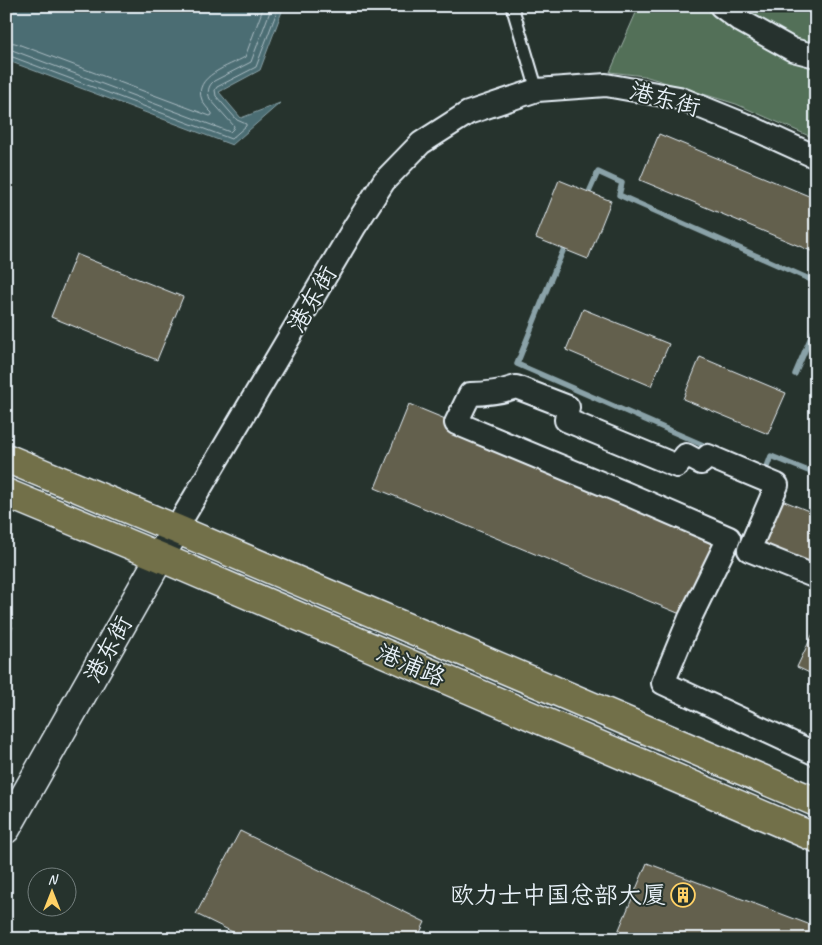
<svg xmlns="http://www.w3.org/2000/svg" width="822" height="945" font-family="Caveat,'LXGW WenKai TC',sans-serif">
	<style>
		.green { fill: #537058; stroke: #9eb0a8 }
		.water { fill: #4c6d73; stroke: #8aa2a8 }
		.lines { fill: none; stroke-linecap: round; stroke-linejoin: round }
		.shore { stroke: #aabcc3; stroke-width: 1 }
		.stream { stroke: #8aa2a8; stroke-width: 5.5 }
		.building { fill: #64614e; stroke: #e8f1f8 }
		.lane-casing { stroke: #e8f1f8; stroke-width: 15 }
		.street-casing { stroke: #e8f1f8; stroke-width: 26 }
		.secondary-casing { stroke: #e8f1f8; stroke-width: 31 }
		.primary-casing { stroke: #e8f1f8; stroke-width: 31 }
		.lane { stroke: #26332d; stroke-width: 11 }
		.street { stroke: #26332d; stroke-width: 22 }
		.secondary { stroke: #26332d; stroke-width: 28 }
		.primary { stroke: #726f4a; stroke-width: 28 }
		.labels { text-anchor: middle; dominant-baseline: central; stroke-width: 4; stroke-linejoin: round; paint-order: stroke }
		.street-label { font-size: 24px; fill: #e8f1f8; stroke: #26332d }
		.poi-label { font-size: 24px; fill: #e8f1f8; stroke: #26332d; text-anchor: end }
	</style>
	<rect width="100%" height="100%" fill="#26332d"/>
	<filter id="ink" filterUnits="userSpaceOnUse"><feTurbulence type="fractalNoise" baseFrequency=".02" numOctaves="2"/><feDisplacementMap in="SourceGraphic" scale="10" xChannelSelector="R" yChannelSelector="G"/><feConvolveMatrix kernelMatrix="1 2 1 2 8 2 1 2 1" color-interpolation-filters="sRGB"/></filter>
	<g filter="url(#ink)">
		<!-- green -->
		<path class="green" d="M639 6H816V139L736 104 644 76 610 72Z"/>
		<!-- water -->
		<path class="water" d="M6 6H284L260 70 219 92 241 118 280 103 232 145 6 60Z"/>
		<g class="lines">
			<!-- shore -->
			<g class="shore">
				<path d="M6 42 15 43 210 116 212 115V113C208 109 204 105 202 100 192 76 230 66 245 57L264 6"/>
				<path d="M6 49 12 50 230 132 233 129 234 126 210 99C207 92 208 86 214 81L251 62 272 6"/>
				<path d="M6 55 10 56 231 139 246 126V124L237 120 216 96 215 90 217 87 256 67 279 6"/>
			</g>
			<!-- stream -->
			<g class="stream">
				<path d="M586 199 598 172 622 183 619 195 816 282"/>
				<path d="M566 244 551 279 517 364 710 448"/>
				<path d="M795 374 816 325"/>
				<path d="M762 470 765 472 771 456 816 474"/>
			</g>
		</g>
		<!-- building -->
		<g class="building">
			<path d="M659 134 816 199V253L640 180Z"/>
			<path d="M559 180 611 201 588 259 536 238Z"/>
			<path d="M76 254 183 297 157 360 51 317Z"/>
			<path d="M583 309 669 344 651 386 566 350Z"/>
			<path d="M700 357 786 393 768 434 683 399Z"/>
			<path d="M409 404 627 494 729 538 690 618 375 488Z"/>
			<path d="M772 496 816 514V577L749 550Z"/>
			<path d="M6 619 12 622 10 626 13 627 6 641Z"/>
			<path d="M816 627V676L797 667Z"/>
			<path d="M240 831 425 922 417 939H247L196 914Z"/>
			<path d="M647 863 816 927V939H615Z"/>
		</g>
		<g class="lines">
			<!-- lane casing -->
			<g class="lane-casing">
				<path id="lane" d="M512 6 537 90"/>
			</g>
			<!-- street casing -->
			<g class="street-casing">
				<g id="street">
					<path d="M721 6 741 21 793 50 816 56"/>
					<path d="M176 529 355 226 384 181 421 143 468 113 537 90 606 85 679 98 748 126 816 157"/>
					<path d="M816 577 749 550 777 485 708 456 701 463 686 455 677 466 566 420 568 407 516 387C501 392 486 394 470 394L456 423 627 494 729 538 690 618 663 683 816 754"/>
				</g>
			</g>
			<!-- secondary casing -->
			<g class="secondary-casing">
				<path id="secondary" d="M6 829 160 557 176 529"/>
			</g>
			<!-- primary casing -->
			<g class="primary-casing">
				<g id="primary">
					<path d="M6 458 176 529 816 802"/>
					<path d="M6 493 160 557 816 838"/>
				</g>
			</g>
			<!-- lane -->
			<use href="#lane" class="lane"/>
			<!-- street -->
			<use href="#street" class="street"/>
			<!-- secondary -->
			<use href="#secondary" class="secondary"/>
			<!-- primary -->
			<use href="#primary" class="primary"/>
		</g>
	</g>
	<!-- icons -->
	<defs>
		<g id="building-ring" transform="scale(1.25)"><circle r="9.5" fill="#26332d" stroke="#ffd166" stroke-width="1.5"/><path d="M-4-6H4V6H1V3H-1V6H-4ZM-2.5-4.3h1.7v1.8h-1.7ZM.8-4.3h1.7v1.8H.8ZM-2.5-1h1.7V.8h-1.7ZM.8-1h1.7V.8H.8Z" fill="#ffd166"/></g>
	</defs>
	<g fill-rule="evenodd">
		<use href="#building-ring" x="683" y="895"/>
	</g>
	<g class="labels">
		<!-- street labels -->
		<g class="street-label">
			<text transform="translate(665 99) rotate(15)">港东街</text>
			<text transform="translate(312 299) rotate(-60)">港东街</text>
			<text transform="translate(108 649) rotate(-61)">港东街</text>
			<text transform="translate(411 665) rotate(23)">港浦路</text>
		</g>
		<!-- poi labels -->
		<g class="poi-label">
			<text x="666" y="895">欧力士中国总部大厦</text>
		</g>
	</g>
	<!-- margin -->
	<rect width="822" height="945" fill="none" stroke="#26332d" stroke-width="25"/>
	<rect x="12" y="12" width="797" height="920" fill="none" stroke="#e8f1f8" stroke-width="2" filter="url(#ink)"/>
	<!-- north arrow -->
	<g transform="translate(52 892)"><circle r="24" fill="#26332d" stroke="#747f7e"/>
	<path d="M0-4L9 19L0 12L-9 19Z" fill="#ffd166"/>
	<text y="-8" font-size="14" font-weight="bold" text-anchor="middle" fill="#e8f1f8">N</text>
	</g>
</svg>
